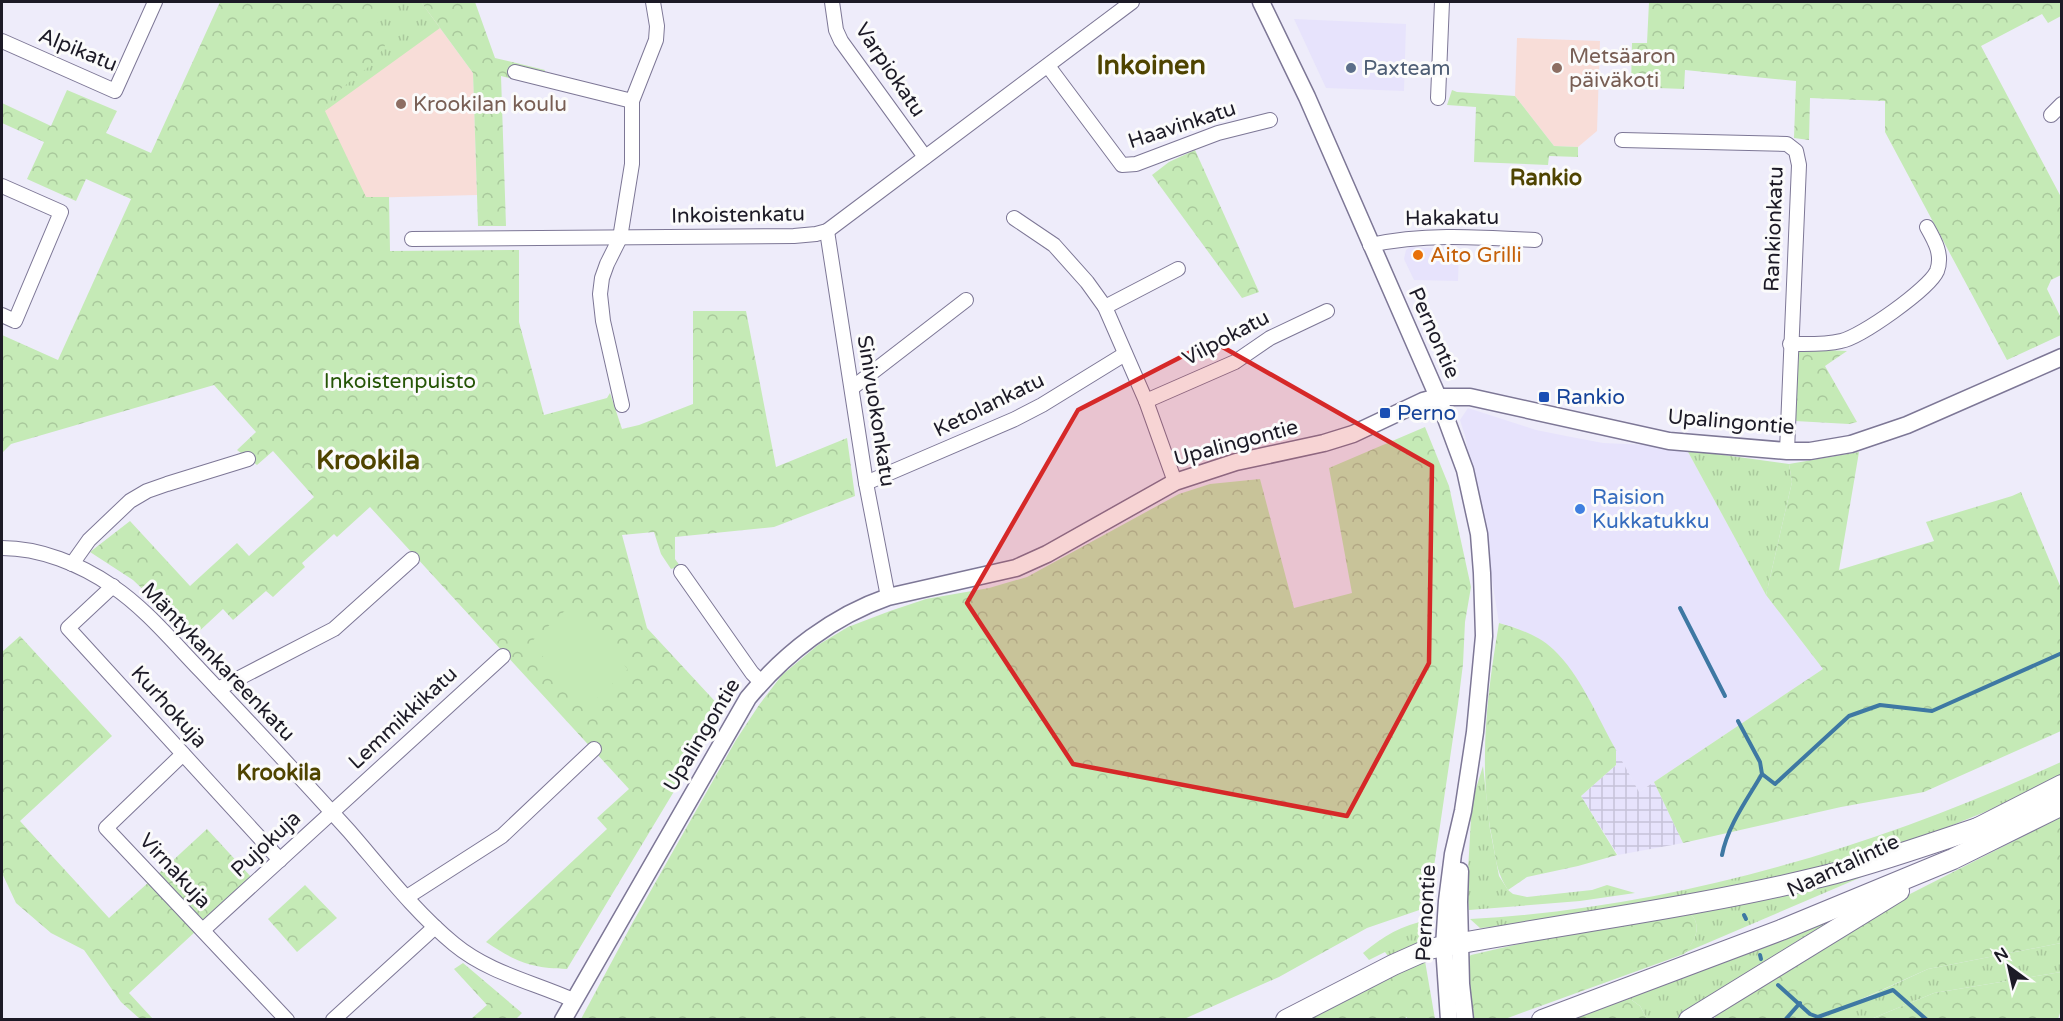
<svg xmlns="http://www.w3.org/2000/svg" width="2063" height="1021" font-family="'Varela Round',sans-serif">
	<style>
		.built { fill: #e7e3fc }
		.industrial { fill: url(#industrial-grid) }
		.education { fill: #f8ddd8 }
		.grass { fill: url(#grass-tufts) }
		.forest { fill: url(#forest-crowns) }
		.pitch { fill: #c5eab6 }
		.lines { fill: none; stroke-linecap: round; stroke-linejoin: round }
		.stream { stroke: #3e78a3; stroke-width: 4 }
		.minor-casing { stroke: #7d7796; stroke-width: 16 }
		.tertiary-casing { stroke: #7d7796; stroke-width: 19 }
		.secondary-casing { stroke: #7d7796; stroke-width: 22 }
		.minor { stroke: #fff; stroke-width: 14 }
		.tertiary { stroke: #fff; stroke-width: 16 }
		.secondary { stroke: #fff; stroke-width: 20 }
		.marked { fill: #d62828; fill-opacity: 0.2; stroke: #d62828; stroke-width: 4.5; stroke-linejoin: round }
		.service-dot { fill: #5c6f8a; stroke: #fbfbfb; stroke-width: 2 }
		.education-dot { fill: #8d6e63; stroke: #fbfbfb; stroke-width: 2 }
		.food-dot { fill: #e8710a; stroke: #fbfbfb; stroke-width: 2 }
		.transit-dot { fill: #1a4fb4; stroke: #fbfbfb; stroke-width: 2 }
		.shop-dot { fill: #3f7fe0; stroke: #fbfbfb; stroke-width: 2 }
		.labels { text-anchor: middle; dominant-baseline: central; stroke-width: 6; stroke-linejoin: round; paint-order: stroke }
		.street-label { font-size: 21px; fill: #1c1a26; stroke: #fbfbfb }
		.education-label { font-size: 21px; fill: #785e54; stroke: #fbfbfb; text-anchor: start }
		.service-label { font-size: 21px; fill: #4e5e75; stroke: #fbfbfb; text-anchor: start }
		.food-label { font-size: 21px; fill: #c56008; stroke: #fbfbfb; text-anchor: start }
		.park-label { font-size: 21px; fill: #255506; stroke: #fbfbfb }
		.transit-label { font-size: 21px; fill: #164399; stroke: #fbfbfb; text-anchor: start }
		.shop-label { font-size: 21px; fill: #366cbe; stroke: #fbfbfb; text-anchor: start }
		.neighbourhood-label { font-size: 22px; font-weight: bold; fill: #4f4400; stroke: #fbfbfb }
		.district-label { font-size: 27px; font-weight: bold; fill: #4f4400; stroke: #fbfbfb }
	</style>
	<defs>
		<pattern id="industrial-grid" width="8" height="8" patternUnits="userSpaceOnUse" patternTransform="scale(1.5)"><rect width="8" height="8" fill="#e7e3fc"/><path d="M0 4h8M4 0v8" fill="none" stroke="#c6c2d8"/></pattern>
		<pattern id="grass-tufts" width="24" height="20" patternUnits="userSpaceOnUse" patternTransform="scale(1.5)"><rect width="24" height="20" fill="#c5eab6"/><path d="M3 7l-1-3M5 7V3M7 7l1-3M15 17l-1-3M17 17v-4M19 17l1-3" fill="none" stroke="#a9c89c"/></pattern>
		<pattern id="forest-crowns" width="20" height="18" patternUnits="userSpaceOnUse" patternTransform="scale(1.5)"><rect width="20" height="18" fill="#c5eab6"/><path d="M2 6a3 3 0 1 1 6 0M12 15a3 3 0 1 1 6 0" fill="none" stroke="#a9c89c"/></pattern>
	</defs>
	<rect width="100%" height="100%" fill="#eeecfa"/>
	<!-- built -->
	<g class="built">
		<path d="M1294 19 1406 24 1404 91 1326 88Z"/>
		<path d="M1410 247 1459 249 1458 281 1414 280 1404 259 1406 250Z"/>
		<path d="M1468 408 1536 430 1566 436 1603 443 1649 445 1687 450 1766 595 1823 669 1639 792 1573 673 1553 649 1536 637 1514 627 1499 623 1490 568 1465 436 1460 420Z"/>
	</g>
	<!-- industrial -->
	<path class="industrial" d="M1616 750 1639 792 1654 782 1683 843 1618 855 1581 796 1616 765Z"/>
	<!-- education -->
	<g class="education">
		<path d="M421 2 473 73 477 195 285 200 371 7Z"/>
		<path d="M1517 38 1600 41 1597 131 1578 147 1554 146 1515 96Z"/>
	</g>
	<!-- grass -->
	<g class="grass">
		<path d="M337 2H421L440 28 325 111 331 96 344 86Z"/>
		<path d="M1687 450 1789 464 1792 482 1766 595Z"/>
		<path d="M2061 762V775L1985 812 1898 847 1768 882 1506 926 1480 928 1470 919C1675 908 1876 847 2061 762Z"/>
		<path d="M1483 766 1490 829 1499 876 1508 890 1513 894 1527 897 1592 890 1607 885 1635 893 1580 901 1469 910 1467 888 1472 801Z"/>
		<path d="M1871 873 1684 953C1697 940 1704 921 1685 910Z"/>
		<path d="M1868 900 1681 1019H1647L1640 1006 1629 998Z"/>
		<path d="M1428 920 1425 941 1388 956 1385 952 1369 960 1363 953C1383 936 1402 925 1428 920Z"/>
		<path d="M2061 943V972L1934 993 1871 1019 1817 1020 1928 969Z"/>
	</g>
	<!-- forest -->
	<g class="forest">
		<path d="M220 2H393L372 7 385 46 372 64 332 96 325 111 366 197H389L390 251 519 250V322L544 415 607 398 610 393 622 429 639 425 693 404V311H746L776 467 847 438 855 496 774 527 675 537V559L680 566 671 569 661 554 654 532 622 535 647 628 723 710 567 969C531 968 516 962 486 942L607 829 597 818 629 789 370 507 337 537 334 534 302 563 305 567 273 597 266 591 233 620 223 609 193 637 133 580 90 552 130 521 190 586 237 543 249 556 314 497 273 451 257 465 237 450 256 432 214 385 11 444 2 453V335L58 360 131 199 86 179 76 201 27 179 44 142 2 123V103L51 126 67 90 117 111 106 133 151 153Z"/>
		<path d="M421 2H475L495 58 545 70 541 86 501 76 506 226H478L473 73Z"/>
		<path d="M1649 2H2061V16L2048 23 2042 14 1981 46 2061 197V275L2051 280 2047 289 2061 318V335L2007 360 1885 132V101L1810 98 1809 140 1794 138 1796 81 1685 70 1684 89 1631 87 1632 43H1647Z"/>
		<path d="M1452 90 1457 92 1515 96 1554 146 1578 147V157L1549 156 1548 165 1474 162 1476 107 1447 105Z"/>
		<path d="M1195 150 1259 292 1242 298 1152 175 1169 162Z"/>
		<path d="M1799 349 1847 351 1825 366 1857 422 1849 424 1795 421Z"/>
		<path d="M1425 427 1449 486 1471 587 1465 622 1463 664 1458 704 1428 907 1367 928 1279 977 1184 1019H581L633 922 736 740 759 705 782 675 818 645 848 627 890 611 926 599 989 588 1027 577 1179 494 1210 484 1260 479 1294 608 1352 593 1329 468Z"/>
		<path d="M1859 452 1839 570 1934 541 1926 522 2012 496 2021 492 2061 588V731L1924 792 1841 807 1683 843 1654 782 1823 669 1766 595 1792 482 1789 464Z"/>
		<path d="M1499 623C1517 628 1538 635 1553 649 1580 674 1598 718 1616 750V765L1581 796 1617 855 1578 866 1527 877 1508 890C1496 871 1496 859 1492 838 1478 767 1487 694 1499 623Z"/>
		<path d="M20 636 112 736 20 821 109 918 150 881 196 931 129 993 153 1019H140L121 1002 84 950 51 933 16 903 2 873V652Z"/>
		<path d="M2061 817V943L1928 969 1817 1019 1716 1020 1714 1015 1910 894Z"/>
		<path d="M207 829 253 879 203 925 157 875Z"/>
		<path d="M305 885 337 918 297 952 268 919Z"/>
		<path d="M1685 910C1704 921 1697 940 1684 954L1505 1019H1472L1467 958 1471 955 1575 931Z"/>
		<path d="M1425 961 1435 1019H1407V1017L1401 1020H1296Z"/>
		<path d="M463 963 522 1013 516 1019H471L487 1005 454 969Z"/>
		<path d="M2061 972V1010L2058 1019H1871L1934 993Z"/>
		<path d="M1629 998 1640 1006 1647 1019H1571Z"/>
	</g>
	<!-- pitch -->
	<path class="pitch" d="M569 607 628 669 589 706 530 643Z"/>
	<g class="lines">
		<!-- stream -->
		<g class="stream">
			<path d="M1680 608 1725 696"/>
			<path d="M1738 721 1760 762 1762 774"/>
			<path d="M1722 855C1728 825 1747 800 1762 774L1775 784 1849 716 1880 705 1932 711 2062 653"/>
			<path d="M1744 915 1746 919"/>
			<path d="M1760 955 1761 959"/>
			<path d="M1778 985 1810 1014 1818 1017 1893 990 1927 1020"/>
			<path d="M1785 1020 1800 1003"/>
		</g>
		<!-- minor casing -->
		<g class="minor-casing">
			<g id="minor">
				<path d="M832 2 836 30 841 41 925 157"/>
				<path d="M2 41 115 91 155 2"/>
				<path d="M1048 66 1122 165 1136 164 1218 133 1270 120"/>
				<path d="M515 72 632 101"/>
				<path d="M1438 98 1442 2"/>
				<path d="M2051 115 2062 104"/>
				<path d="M1622 140 1787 144 1796 151 1799 165 1787 451"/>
				<path d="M2 186 61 212 15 321 2 315"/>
				<path d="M1014 218 1054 245 1087 282 1105 307 1146 401 1175 482"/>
				<path d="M827 231 866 483 888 597"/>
				<path d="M412 239 794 236 816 234 827 231 1132 2"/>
				<path d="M1370 245C1425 233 1479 237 1535 240"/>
				<path d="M1105 307 1178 269"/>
				<path d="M1790 344C1807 344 1825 345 1841 341 1861 337 1929 289 1937 271 1943 255 1935 241 1927 227"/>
				<path d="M852 388 966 300"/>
				<path d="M1146 401 1235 362 1270 338 1327 311"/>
				<path d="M622 405 603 321 600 294 602 278 607 264 620 238 632 164V101L656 40 657 26 653 2"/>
				<path d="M866 483 1015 419 1042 405 1125 354"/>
				<path d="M2 548C40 548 80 564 112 586 145 608 173 642 201 671 250 723 300 777 349 831 382 869 415 912 454 944 489 973 533 982 573 1000"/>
				<path d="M72 564 89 540 130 501 147 491 167 484 248 459"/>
				<path d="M681 572 752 673 761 682"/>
				<path d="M113 586 68 628 280 860"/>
				<path d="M218 689 334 629 412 559"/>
				<path d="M183 754 106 828 287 1020"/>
				<path d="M407 897 502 836 594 749"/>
				<path d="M203 930 503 656"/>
				<path d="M333 1020 435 927"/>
			</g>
		</g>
		<!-- tertiary casing -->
		<g class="tertiary-casing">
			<g id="tertiary">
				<path d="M1261 2 1307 97 1438 397 1465 470 1479 534 1482 573 1484 636 1475 732 1463 811 1453 854 1447 901 1444 946 1449 1020"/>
				<path d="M1460 871 1459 902 1461 984 1465 1020"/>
				<path d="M563 1020 748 698C785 653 833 616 888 597L1016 568 1047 554 1175 482 1236 462 1324 443 1353 434 1423 401 1438 397H1470L1669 441 1787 451H1810L1851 444 1907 425 2062 357"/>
			</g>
		</g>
		<!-- secondary casing -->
		<g class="secondary-casing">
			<g id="secondary">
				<path d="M1970 832 2062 785"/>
				<path d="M1286 1020 1393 965 1429 949C1560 924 1694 908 1824 876 1877 863 1929 844 1981 827"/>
				<path d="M1542 1020 1781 930 1953 859 2062 805"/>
				<path d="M1689 1020 1899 891"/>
			</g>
		</g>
		<!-- minor -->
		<use href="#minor" class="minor"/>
		<!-- tertiary -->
		<use href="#tertiary" class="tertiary"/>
		<!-- secondary -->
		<use href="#secondary" class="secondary"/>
	</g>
	<!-- marked area -->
	<path class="marked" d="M1212 341 1432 466 1429 663 1347 816 1073 764 967 603 1078 410Z"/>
	<!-- markers -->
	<circle class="service-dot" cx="1351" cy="68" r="6"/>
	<g class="education-dot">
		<circle cx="1557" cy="68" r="6"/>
		<circle cx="401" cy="104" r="6"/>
	</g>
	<circle class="food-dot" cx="1418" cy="255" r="6"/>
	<g class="transit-dot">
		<rect x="1538" y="391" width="12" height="12" rx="3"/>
		<rect x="1379" y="407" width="12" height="12" rx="3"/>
	</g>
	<circle class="shop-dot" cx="1580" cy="509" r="6"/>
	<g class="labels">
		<!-- street labels -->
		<g class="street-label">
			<text transform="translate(78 50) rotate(22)">Alpikatu</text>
			<text transform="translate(890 70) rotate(56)">Varpiokatu</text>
			<text transform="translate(1182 125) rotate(-18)">Haavinkatu</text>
			<text transform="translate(738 215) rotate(-1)">Inkoistenkatu</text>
			<text transform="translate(1452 218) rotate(-1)">Hakakatu</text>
			<text transform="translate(1774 229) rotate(-88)">Rankionkatu</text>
			<text transform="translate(1434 333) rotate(66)">Pernontie</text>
			<text transform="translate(1226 338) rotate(-28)">Vilpokatu</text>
			<text transform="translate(989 405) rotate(-26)">Ketolankatu</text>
			<text transform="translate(876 411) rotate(81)">Sinivuokonkatu</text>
			<text transform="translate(1731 422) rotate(5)">Upalingontie</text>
			<text transform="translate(1236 443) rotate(-15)">Upalingontie</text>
			<text transform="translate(218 662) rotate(46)">Mäntykankareenkatu</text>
			<text transform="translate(169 707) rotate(48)">Kurhokuja</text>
			<text transform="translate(403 718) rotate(-43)">Lemmikkikatu</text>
			<text transform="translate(702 735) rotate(-59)">Upalingontie</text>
			<text transform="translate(266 844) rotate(-43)">Pujokuja</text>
			<text transform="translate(1843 866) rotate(-25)">Naantalintie</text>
			<text transform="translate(175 871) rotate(47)">Virnakuja</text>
			<text transform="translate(1426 913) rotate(-87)">Pernontie</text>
		</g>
		<!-- education labels -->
		<g class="education-label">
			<text x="1569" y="56">Metsäaron<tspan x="1569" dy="24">päiväkoti</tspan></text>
			<text x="413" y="104">Krookilan koulu</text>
		</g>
		<!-- service labels -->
		<g class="service-label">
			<text x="1363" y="68">Paxteam</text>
		</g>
		<!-- food labels -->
		<g class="food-label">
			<text x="1430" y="255">Aito Grilli</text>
		</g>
		<!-- park labels -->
		<g class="park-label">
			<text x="400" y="381">Inkoistenpuisto</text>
		</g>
		<!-- transit labels -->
		<g class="transit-label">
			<text x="1556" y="397">Rankio</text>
			<text x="1397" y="413">Perno</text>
		</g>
		<!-- shop labels -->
		<g class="shop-label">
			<text x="1592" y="497">Raision<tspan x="1592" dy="24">Kukkatukku</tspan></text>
		</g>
		<!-- neighbourhood labels -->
		<g class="neighbourhood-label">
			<text x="1546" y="178">Rankio</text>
			<text x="279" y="773">Krookila</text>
		</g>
		<!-- district labels -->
		<g class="district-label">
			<text x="1151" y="65">Inkoinen</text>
			<text x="368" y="460">Krookila</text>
		</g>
	</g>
	<!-- border -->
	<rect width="2063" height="1021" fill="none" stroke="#1c1a26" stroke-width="6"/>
	<!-- north arrow -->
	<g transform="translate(2009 967) rotate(327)" stroke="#fbfbfb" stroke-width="4.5" paint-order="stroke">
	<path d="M0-4.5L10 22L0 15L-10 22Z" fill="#1c1a26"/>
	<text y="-9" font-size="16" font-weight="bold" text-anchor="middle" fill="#1c1a26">N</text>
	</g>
</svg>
